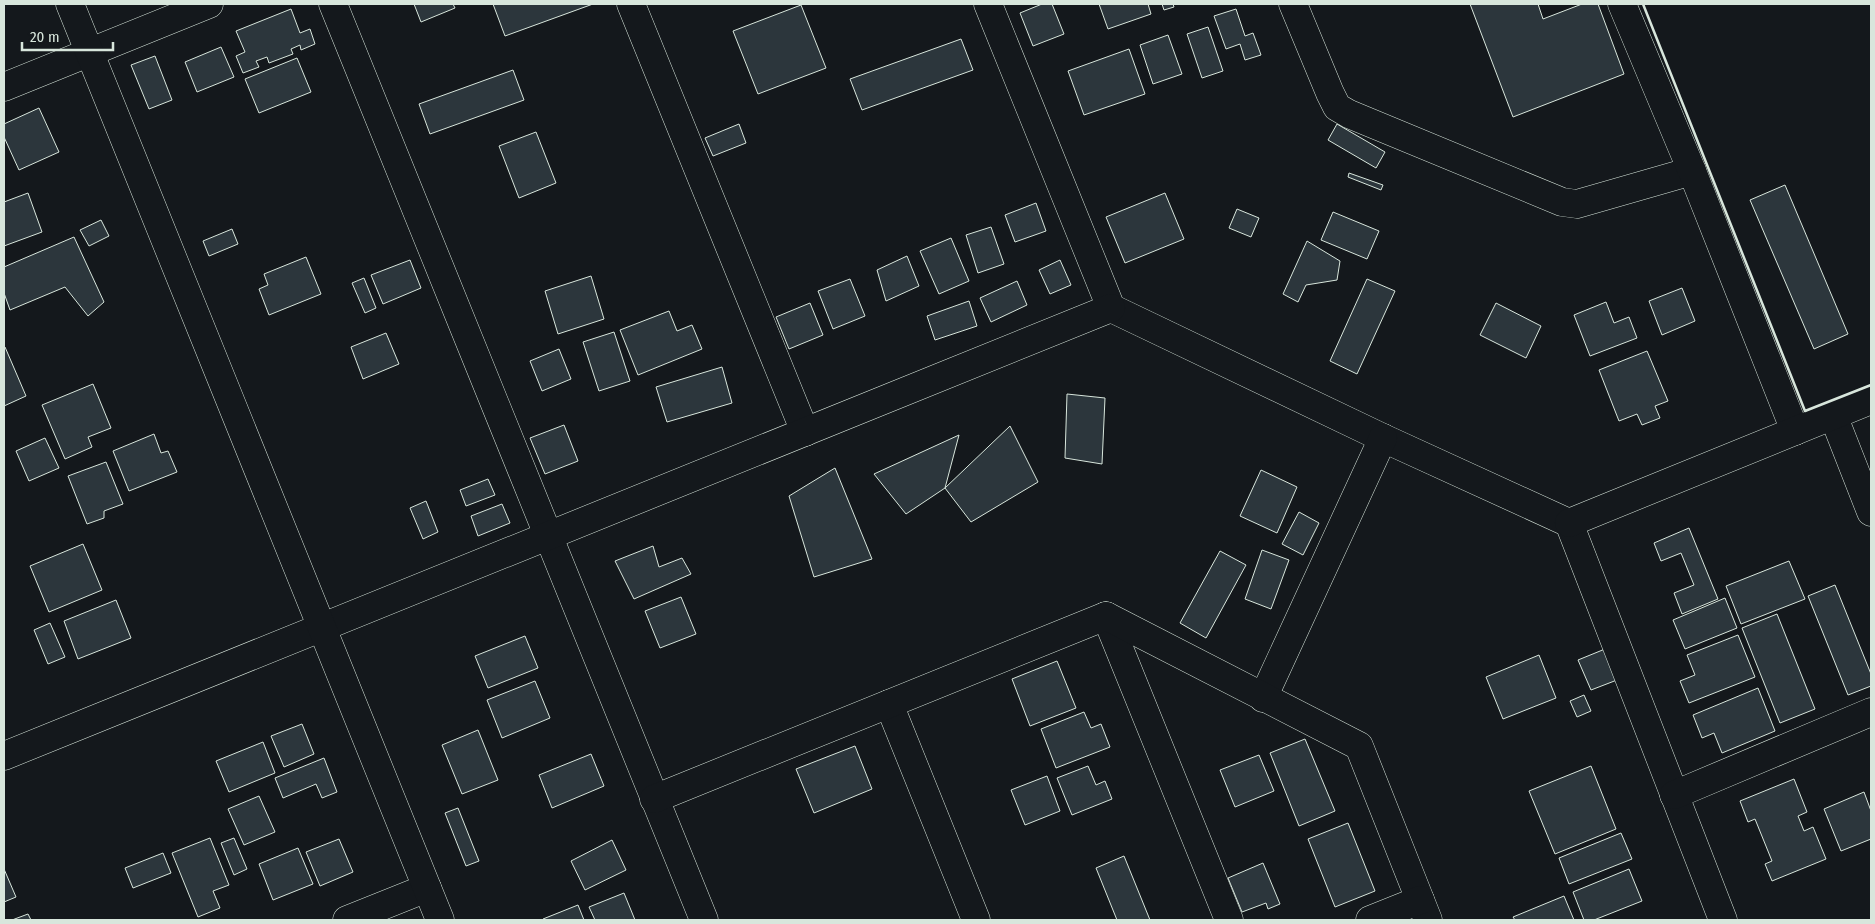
<svg xmlns="http://www.w3.org/2000/svg" width="1875" height="924" font-family="'Fira Sans Condensed',sans-serif">
	<style>
		.building { fill: #2c363c; stroke: #d8e6dc }
		.lines { fill: none; stroke-linecap: round; stroke-linejoin: round }
		.minor-casing { stroke: #d8e6dc; stroke-width: 29 }
		.tertiary-casing { stroke: #d8e6dc; stroke-width: 29 }
		.minor { stroke: #14181c; stroke-width: 28 }
		.tertiary { stroke: #14181c; stroke-width: 28 }
		.wall { stroke: #d8e6dc; stroke-width: 2.5 }
	</style>
	<rect width="100%" height="100%" fill="#14181c"/>
	<!-- building -->
	<g class="building">
		<path d="M414 4H453L455 8 421 22Z"/>
		<path d="M493 4H593L505 36Z"/>
		<path d="M1042 4H1052L1064 34 1033 46 1020 13Z"/>
		<path d="M1099 4H1148L1151 14 1108 29Z"/>
		<path d="M1162 4H1173L1174 7 1164 10Z"/>
		<path d="M1470 4H1538L1543 19 1582 4H1598L1624 74 1513 117Z"/>
		<path d="M801 5 826 68 758 94 733 31Z"/>
		<path d="M291 9 300 33 310 29 315 44 301 50 300 45 291 49 293 54 269 63 267 57 256 61 259 67 243 73 236 56 245 52 236 31Z"/>
		<path d="M1236 9 1245 36 1253 33 1261 55 1245 60 1240 44 1226 49 1214 16Z"/>
		<path d="M1208 27 1223 71 1202 78 1187 34Z"/>
		<path d="M1168 35 1182 74 1153 84 1140 45Z"/>
		<path d="M961 39 973 70 862 110 850 79Z"/>
		<path d="M221 47 234 77 197 92 185 62Z"/>
		<path d="M1129 49 1145 94 1084 115 1068 71Z"/>
		<path d="M155 56 172 100 149 109 131 65Z"/>
		<path d="M297 58 311 92 259 113 245 79Z"/>
		<path d="M513 70 524 100 430 134 419 104Z"/>
		<path d="M39 108 59 152 19 170 4 137V124Z"/>
		<path d="M739 124 746 143 713 156 705 138Z"/>
		<path d="M1337 124 1385 152 1376 168 1328 140Z"/>
		<path d="M536 132 556 183 519 198 499 146Z"/>
		<path d="M1349 173 1383 185 1381 190 1348 177Z"/>
		<path d="M1785 185 1848 334 1814 349 1750 200Z"/>
		<path d="M28 193 42 232 4 246V202Z"/>
		<path d="M1165 193 1184 239 1125 263 1106 217Z"/>
		<path d="M1036 203 1046 231 1015 242 1005 215Z"/>
		<path d="M1237 209 1259 218 1251 237 1229 228Z"/>
		<path d="M1333 212 1379 231 1367 259 1321 240Z"/>
		<path d="M101 220 109 236 89 246 80 230Z"/>
		<path d="M991 227 1004 264 978 273 966 235Z"/>
		<path d="M232 229 238 244 209 256 203 241Z"/>
		<path d="M74 237 104 302 88 316 65 287 10 310 4 293V267Z"/>
		<path d="M951 238 969 281 939 294 920 251Z"/>
		<path d="M1307 241 1340 261 1337 280 1306 285 1298 302 1283 294Z"/>
		<path d="M907 256 919 286 886 301 877 270Z"/>
		<path d="M306 257 321 294 269 315 259 289 268 285 264 274Z"/>
		<path d="M410 260 421 288 383 304 371 275Z"/>
		<path d="M1060 260 1071 285 1050 294 1039 270Z"/>
		<path d="M591 276 604 319 558 334 545 291Z"/>
		<path d="M364 278 376 308 365 313 352 283Z"/>
		<path d="M850 279 865 316 833 329 818 291Z"/>
		<path d="M1367 279 1395 291 1357 374 1330 361Z"/>
		<path d="M1017 281 1027 305 991 322 980 298Z"/>
		<path d="M1682 288 1695 321 1662 335 1649 301Z"/>
		<path d="M969 301 977 326 935 340 927 316Z"/>
		<path d="M1606 302 1614 323 1629 317 1637 338 1590 356 1574 315Z"/>
		<path d="M810 303 823 335 789 349 776 317Z"/>
		<path d="M1496 303 1541 326 1526 358 1480 335Z"/>
		<path d="M669 311 677 331 692 325 702 349 638 375 620 330Z"/>
		<path d="M614 332 630 381 599 391 583 342Z"/>
		<path d="M386 333 399 364 363 379 351 347Z"/>
		<path d="M5 347 26 396 4 406V348Z"/>
		<path d="M559 349 571 379 542 391 530 361Z"/>
		<path d="M1647 351 1668 401 1655 406 1660 418 1642 425 1637 414 1619 421 1599 370Z"/>
		<path d="M722 367 732 403 667 422 656 387Z"/>
		<path d="M93 384 111 428 88 437 92 447 65 459 42 405Z"/>
		<path d="M1067 394 1105 398 1102 464 1065 458Z"/>
		<path d="M564 425 578 461 545 474 530 438Z"/>
		<path d="M1010 426 1038 482 971 522 945 488Z"/>
		<path d="M154 434 161 453 168 451 177 472 129 491 113 451Z"/>
		<path d="M959 435 945 488 906 514 874 474Z"/>
		<path d="M45 438 59 468 29 481 16 451Z"/>
		<path d="M106 462 123 504 104 511V518L87 524 68 476Z"/>
		<path d="M835 468 872 559 814 577 789 496Z"/>
		<path d="M1261 470 1297 487 1277 533 1240 516Z"/>
		<path d="M488 479 495 495 466 506 460 490Z"/>
		<path d="M426 501 438 532 423 539 410 508Z"/>
		<path d="M502 504 510 523 478 536 471 516Z"/>
		<path d="M1299 512 1319 523 1303 555 1282 544Z"/>
		<path d="M1689 528 1718 599 1682 614 1674 593 1694 585 1681 553 1661 561 1654 543Z"/>
		<path d="M83 544 102 590 49 612 30 566Z"/>
		<path d="M653 546 659 567 682 558 691 574 634 599 615 561Z"/>
		<path d="M1262 550 1289 560 1271 609 1245 599Z"/>
		<path d="M1220 551 1246 565 1206 638 1180 623Z"/>
		<path d="M1789 561 1805 599 1741 624 1726 586Z"/>
		<path d="M1835 585 1871 674V686L1848 695 1808 596Z"/>
		<path d="M681 597 696 634 660 648 645 611Z"/>
		<path d="M1725 598 1737 628 1685 649 1673 620Z"/>
		<path d="M116 600 131 638 78 659 64 621Z"/>
		<path d="M1777 614 1815 709 1780 723 1742 628Z"/>
		<path d="M50 623 65 657 48 664 34 630Z"/>
		<path d="M1738 635 1755 677 1689 703 1680 681 1695 675 1687 655Z"/>
		<path d="M525 636 538 668 488 688 475 656Z"/>
		<path d="M1605 649 1617 680 1591 690 1578 660Z"/>
		<path d="M1539 655 1556 698 1503 719 1486 677Z"/>
		<path d="M1057 661 1076 708 1030 726 1012 679Z"/>
		<path d="M535 681 550 718 502 738 487 700Z"/>
		<path d="M1758 688 1775 731 1722 753 1714 733 1702 738 1693 715Z"/>
		<path d="M1584 695 1591 711 1577 717 1570 701Z"/>
		<path d="M1084 712 1091 728 1101 724 1110 747 1056 768 1041 729Z"/>
		<path d="M302 724 314 754 284 767 271 736Z"/>
		<path d="M478 730 498 780 462 794 442 745Z"/>
		<path d="M1305 739 1335 811 1299 826 1270 753Z"/>
		<path d="M263 742 275 773 229 792 216 761Z"/>
		<path d="M855 746 872 789 814 813 796 769Z"/>
		<path d="M591 754 604 786 552 808 539 775Z"/>
		<path d="M1259 755 1274 791 1235 807 1220 770Z"/>
		<path d="M324 758 337 792 322 798 316 784 283 798 275 778Z"/>
		<path d="M1088 766 1096 785 1105 781 1112 799 1072 815 1057 778Z"/>
		<path d="M1591 766 1616 829 1555 854 1529 791Z"/>
		<path d="M1047 776 1060 811 1025 825 1011 790Z"/>
		<path d="M1794 779 1807 812 1798 816 1804 831 1813 827 1826 859 1772 881 1765 864 1772 861 1755 819 1748 822 1740 801Z"/>
		<path d="M1864 792 1871 811V839L1841 851 1824 809Z"/>
		<path d="M259 796 275 832 244 845 228 809Z"/>
		<path d="M458 808 479 861 466 866 445 813Z"/>
		<path d="M1348 823 1375 891 1335 907 1308 839Z"/>
		<path d="M1621 833 1632 859 1569 884 1559 858Z"/>
		<path d="M210 838 229 885 213 891 220 908 198 917 172 853Z"/>
		<path d="M234 838 247 869 234 875 221 843Z"/>
		<path d="M339 839 353 872 320 886 306 852Z"/>
		<path d="M612 840 626 870 585 890 571 861Z"/>
		<path d="M298 848 313 884 273 900 259 864Z"/>
		<path d="M163 853 171 873 133 888 125 868Z"/>
		<path d="M1124 856 1150 920H1117L1096 868Z"/>
		<path d="M1263 863 1280 904 1268 909 1266 903 1242 912 1228 878Z"/>
		<path d="M4 869 16 897 4 902Z"/>
		<path d="M1629 869 1642 901 1594 920H1584L1573 892Z"/>
		<path d="M624 893 635 920H595L589 907Z"/>
		<path d="M1564 896 1574 920H1515L1513 917Z"/>
		<path d="M578 905 584 920H543V919Z"/>
		<path d="M28 914 31 920H12Z"/>
	</g>
	<g class="lines">
		<!-- minor casing -->
		<g class="minor-casing">
			<g id="minor">
				<path d="M333 4 704 920"/>
				<path d="M631 4 805 432"/>
				<path d="M988 4 1111 308 1383 438 1569 523 1723 920"/>
				<path d="M1293 4 1330 93 1337 107 1349 114 1562 202 1577 204 1591 200 1692 171"/>
				<path d="M1622 4 1692 171 1795 431"/>
				<path d="M4 87 209 4"/>
				<path d="M1833 415 1871 512"/>
				<path d="M1569 523 1871 400"/>
				<path d="M1106 616 1229 920"/>
				<path d="M1263 698 1383 438"/>
				<path d="M889 704 976 920"/>
				<path d="M4 756 1111 308"/>
				<path d="M1674 795 1871 712"/>
				<path d="M654 799 1106 616 1359 746 1428 920"/>
				<path d="M347 920 427 888"/>
				<path d="M1370 920 1420 900"/>
			</g>
		</g>
		<!-- tertiary casing -->
		<g class="tertiary-casing">
			<path id="tertiary" d="M70 4 440 920"/>
		</g>
		<!-- minor -->
		<use href="#minor" class="minor"/>
		<!-- tertiary -->
		<use href="#tertiary" class="tertiary"/>
		<!-- wall -->
		<path class="wall" d="M1643 4 1805 411 1871 385"/>
	</g>
	<!-- border -->
	<rect width="1875" height="924" fill="none" stroke="#d8e6dc" stroke-width="10"/>
	<!-- scale -->
	<path d="M22 42v8h91v-8" fill="none" stroke="#d8e6dc" stroke-width="2.5"/>
	<text x="30" y="42" font-size="15" fill="#d8e6dc" stroke="#14181c" stroke-width="4" paint-order="stroke">20 m</text>
</svg>
